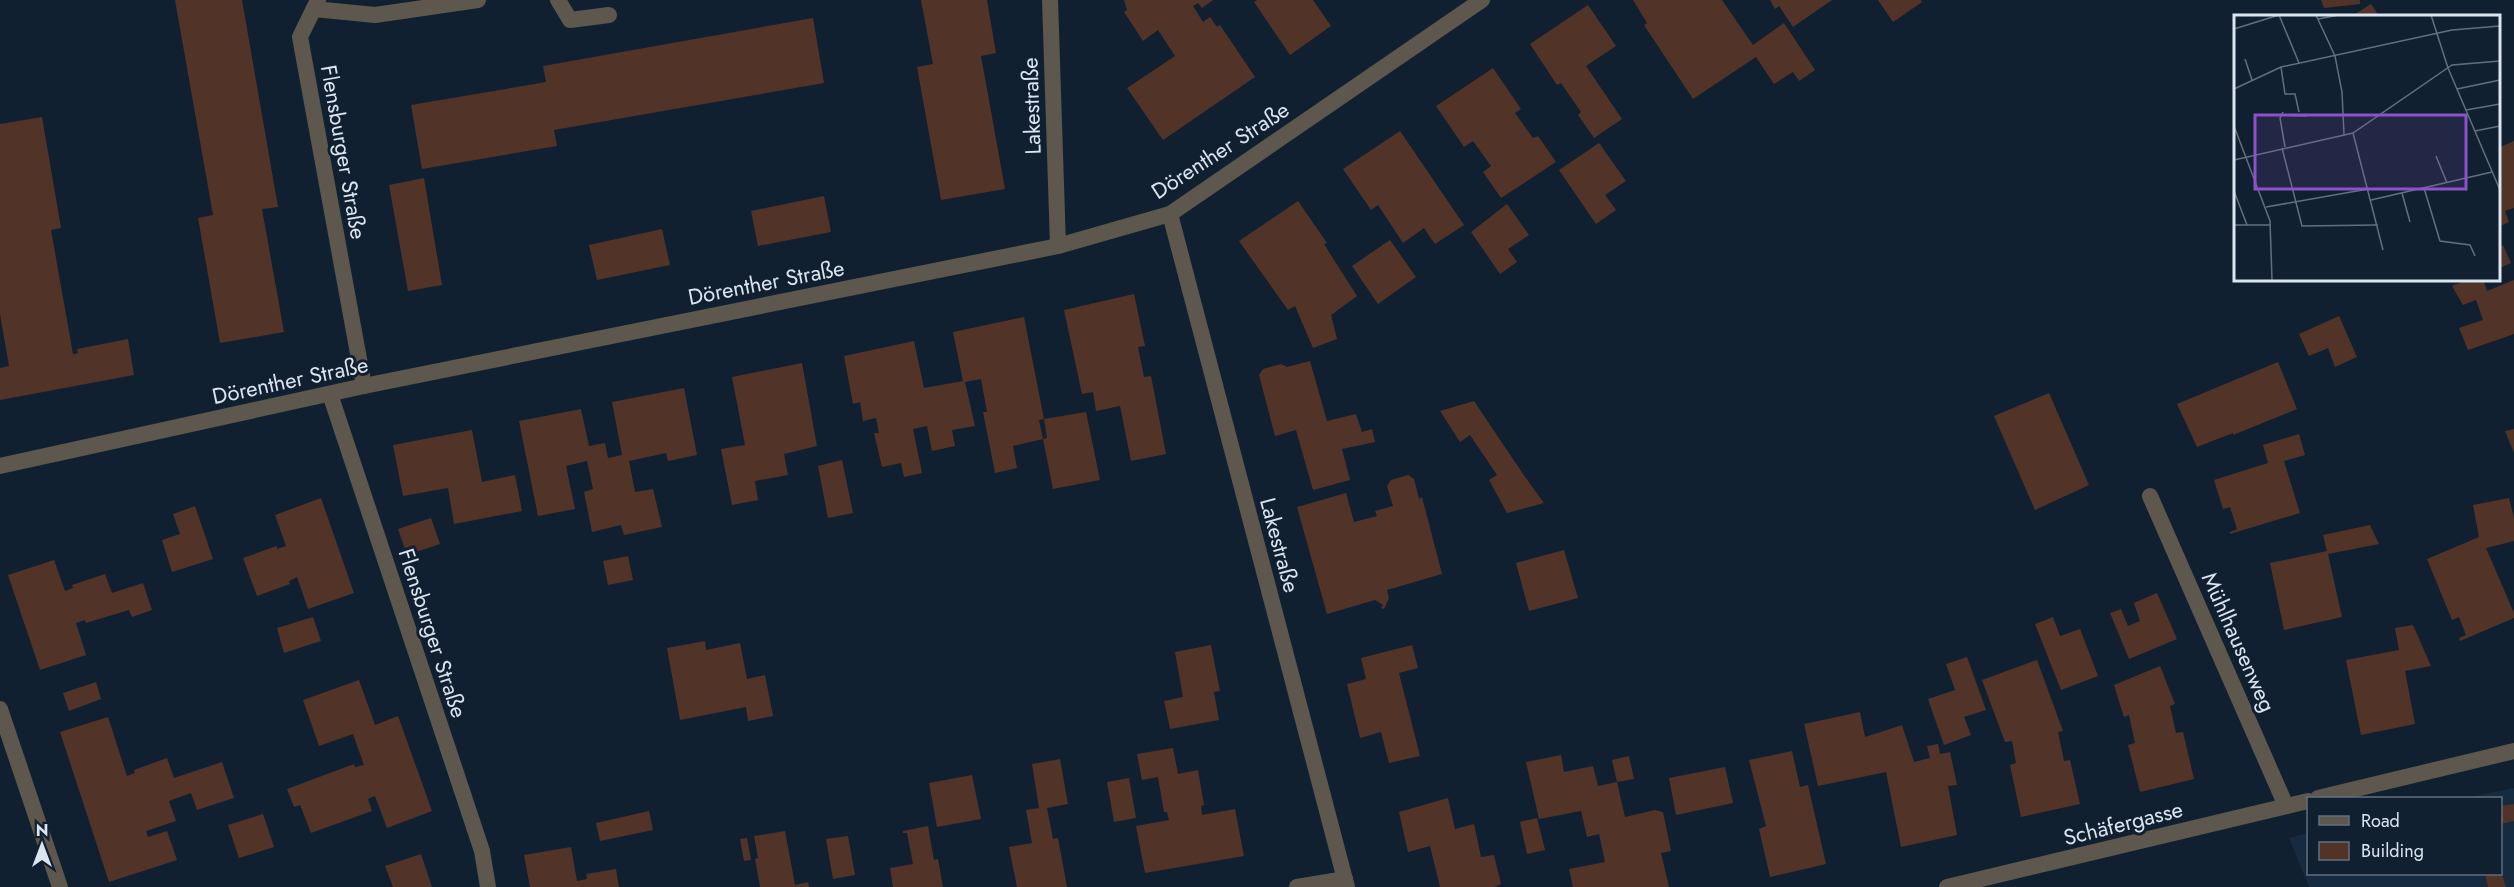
<svg xmlns="http://www.w3.org/2000/svg" width="2514" height="887" font-family="Jost,sans-serif">
	<style>
		.built { fill: #162b3f }
		.building { fill: #523328 }
		.lines { fill: none; stroke-linecap: round; stroke-linejoin: round }
		.service { stroke: #5d574e; stroke-width: 16 }
		.minor { stroke: #5d574e; stroke-width: 16 }
		.labels { text-anchor: middle; dominant-baseline: central; stroke-width: 6; stroke-linejoin: round; paint-order: stroke }
		.street-label { font-size: 22px; fill: #dbe5f0; stroke: #112030 }
		.inset-road { fill: none; stroke: #626f7d; stroke-width: 1.5 }
		.view { fill: #8e51c9; fill-opacity: 0.15; stroke: #8e51c9; stroke-width: 3 }
		.inset-edge { fill: none; stroke: #dbe5f0; stroke-width: 3 }
	</style>
	<rect width="100%" height="100%" fill="#112030"/>
	<!-- built -->
	<path class="built" d="M2514 788V887H2309L2289 838 2308 833V874H2500V798H2465Z"/>
	<!-- building -->
	<g class="building">
		<path d="M175 0H242L278 207 262 209 284 332 220 343 198 218 213 215Z"/>
		<path d="M921 0H987L996 53 981 56 1005 189 941 200 917 67 933 64Z"/>
		<path d="M1124 0H1213L1202 8 1198 3 1193 6 1203 22 1210 17 1217 27 1220 25 1255 77 1163 140 1127 88 1175 56 1158 30 1143 41 1124 12 1127 10Z"/>
		<path d="M1257 0H1313L1331 26 1290 55 1254 2Z"/>
		<path d="M1633 0H1722L1753 45 1784 23 1815 70 1799 81 1793 72 1774 84 1756 57 1693 99 1644 25 1647 23Z"/>
		<path d="M1770 0H1832L1793 27 1779 6 1775 9Z"/>
		<path d="M1878 0H1921L1922 2 1893 22Z"/>
		<path d="M2321 0H2360V4L2324 8Z"/>
		<path d="M2371 4 2379 16H2352Z"/>
		<path d="M1588 5 1616 46 1586 66 1622 119 1594 138 1578 115 1581 112 1561 83 1557 85 1530 44Z"/>
		<path d="M813 18 824 83 554 130 557 146 422 169 411 105 546 82 543 66Z"/>
		<path d="M1493 68 1521 109 1515 113 1533 138 1538 136 1556 162 1501 198 1483 172 1491 166 1473 141 1464 147 1436 106Z"/>
		<path d="M42 117 61 228 51 230 73 354 78 353 77 349 128 339 134 375 0 400V368L9 366 0 314V124Z"/>
		<path d="M1400 131 1464 225 1435 244 1424 228 1403 243 1378 205 1371 210 1343 169Z"/>
		<path d="M2514 141V208L2505 211 2509 222 2498 227V148Z"/>
		<path d="M1599 143 1626 181 1605 195 1616 210 1596 224 1559 170Z"/>
		<path d="M424 178 442 285 408 291 389 185Z"/>
		<path d="M824 196 831 232 758 246 751 211Z"/>
		<path d="M1298 201 1327 243 1324 244 1357 296 1331 315 1337 339 1313 348 1295 306 1288 310 1239 241Z"/>
		<path d="M1507 204 1529 235 1508 249 1517 262 1500 274 1471 232Z"/>
		<path d="M662 229 670 265 597 280 589 245Z"/>
		<path d="M1390 240 1416 277 1378 304 1352 266Z"/>
		<path d="M2503 245 2511 263 2498 269V248Z"/>
		<path d="M2469 279H2483L2487 291 2514 280V334L2468 350 2459 328 2483 320 2476 300 2463 305 2452 286Z"/>
		<path d="M1134 294 1145 346 1138 347 1144 377 1151 376 1166 454 1131 461 1120 406 1096 411 1093 392 1082 394 1064 310Z"/>
		<path d="M2339 316 2357 357 2335 367 2328 348 2309 356 2299 334Z"/>
		<path d="M1024 317 1044 419 1086 412 1100 480 1053 489 1043 439 1047 438 1044 419 1039 420 1043 439 1013 446 1017 468 995 473 983 412H987L981 379 965 382 975 426 952 430 955 446 932 451 927 426 913 429 922 473 904 477 901 463 882 467 874 433H879L876 418 863 421 860 402 853 404 844 356 914 341 924 388 963 381 953 332Z"/>
		<path d="M1310 361 1327 421 1356 414 1362 432 1372 429 1375 442 1342 449 1350 480 1313 490 1296 430 1275 436 1259 375 1263 369 1281 364 1287 367Z"/>
		<path d="M2278 362 2297 409 2233 435V433L2197 447 2177 404Z"/>
		<path d="M802 363 817 446 784 454 788 475 755 481 758 500 732 505 721 449 745 445 732 377Z"/>
		<path d="M684 388 697 455 668 461 666 453 629 461 635 492 653 489 662 527 624 535 621 525 592 532 584 492 593 489 587 461 566 466 575 509 538 516 519 421 581 409 589 446 605 443 608 458 622 455 612 402Z"/>
		<path d="M2049 393 2089 485 2035 510 1994 416Z"/>
		<path d="M1474 401 1523 474 1544 503 1507 513 1489 480 1497 475 1470 435 1460 442 1440 411Z"/>
		<path d="M2514 429V453L2505 431Z"/>
		<path d="M472 430 482 482 515 475 522 511 454 524 448 488 403 496 393 445Z"/>
		<path d="M2299 434 2305 455 2284 461 2300 513 2230 534V532L2237 529 2230 507 2223 509 2214 480 2268 463 2263 445Z"/>
		<path d="M842 460 853 513 828 518 818 466Z"/>
		<path d="M1408 475 1414 479 1419 499 1422 497 1442 574 1387 590 1389 598 1384 609 1381 608 1383 605 1375 600 1327 614 1297 507 1346 493 1354 522 1377 516 1375 511 1393 506 1387 486 1391 480Z"/>
		<path d="M321 498 354 593 308 609 297 577 289 581 290 584 257 596 243 558 277 546V549L286 546 275 515Z"/>
		<path d="M2509 498 2514 518V541L2486 548 2514 613V618L2460 641 2459 638 2466 635 2459 617 2452 620 2427 559 2479 537 2473 505Z"/>
		<path d="M195 506 213 559 172 572 162 540 180 534 173 514Z"/>
		<path d="M431 518 440 544 407 555 398 529Z"/>
		<path d="M2370 525 2379 544 2328 554 2342 617 2284 630 2270 563 2327 551 2323 535Z"/>
		<path d="M1564 550 1578 598 1529 611 1516 563Z"/>
		<path d="M628 556 633 580 608 585 603 561Z"/>
		<path d="M54 560 65 591 73 588 72 585 105 574 112 593 143 583 152 610 132 617 129 610 86 623 85 620 76 623 86 655 40 670 8 575Z"/>
		<path d="M2157 593 2177 639 2129 659 2110 613 2121 609 2128 626 2140 621 2134 603Z"/>
		<path d="M313 617 321 641 284 653 277 628Z"/>
		<path d="M2053 617 2060 636 2080 629 2098 676 2061 690 2035 624Z"/>
		<path d="M2413 625 2431 666 2405 671 2415 724 2361 735 2346 660 2399 650 2395 628Z"/>
		<path d="M705 641 706 650 740 643 747 679 765 675 773 716 748 721 746 707 680 720 667 648Z"/>
		<path d="M1211 645 1220 691 1214 692 1219 720 1170 729 1164 701 1183 697 1175 652Z"/>
		<path d="M1412 645 1418 668 1399 673 1420 756 1389 763 1381 732 1360 738 1347 684 1366 679 1361 658Z"/>
		<path d="M1967 657 1986 710 1964 717 1971 735 1944 745 1928 699 1955 690 1946 664Z"/>
		<path d="M2037 660 2063 731 2058 732 2064 761 2070 760 2080 804 2021 817 2010 765 2016 763 2012 741 2005 742 1982 680Z"/>
		<path d="M2160 666 2175 704 2170 706 2176 733 2183 732 2194 779 2140 792 2128 745 2135 743 2129 715 2124 717 2114 685Z"/>
		<path d="M359 680 375 725 398 716 432 811 387 828 375 796 368 799 372 811 311 833 300 805 294 807 287 789 354 764 355 767 364 765 353 734 319 746 303 700Z"/>
		<path d="M96 682 101 699 69 711 63 693Z"/>
		<path d="M1860 712 1865 737 1902 725 1914 762 1930 758 1927 746 1938 744 1940 754 1950 752 1957 785 1948 786 1957 835 1901 847 1886 772 1818 786 1804 724Z"/>
		<path d="M108 717 127 776 135 773 134 770 167 758 174 778 222 762 234 798 197 810 191 793 169 801 176 821 146 831 148 837 167 831 177 860 109 882 60 732Z"/>
		<path d="M1173 748 1178 774 1198 770 1204 805 1201 806 1202 815 1235 809 1244 856 1145 873 1136 826 1169 820 1167 812H1164L1158 777 1142 780 1137 754Z"/>
		<path d="M1792 751 1800 787 1808 785 1826 864 1770 877 1759 829 1766 826 1749 760Z"/>
		<path d="M1561 755 1564 772 1593 766 1598 786 1617 782 1625 817 1655 810 1663 812 1671 851 1661 853 1669 887H1573L1569 869 1605 862 1599 834 1587 837 1581 811 1539 819 1526 762Z"/>
		<path d="M1629 756 1634 779 1617 782 1612 760Z"/>
		<path d="M1060 759 1068 804 1047 808 1053 839 1058 838 1067 887H1017L1009 847 1032 843 1026 810 1039 808 1032 764Z"/>
		<path d="M1725 767 1733 803 1676 815 1669 778Z"/>
		<path d="M972 775 981 819 937 827 929 783Z"/>
		<path d="M1129 778 1136 818 1114 822 1107 782Z"/>
		<path d="M1448 798 1455 829 1474 824 1481 857 1494 855 1501 884 1495 887H1440L1430 846 1408 852 1399 812Z"/>
		<path d="M2514 804V821L2500 824V806Z"/>
		<path d="M649 811 653 830 600 841 596 823Z"/>
		<path d="M263 814 274 847 239 858 228 825Z"/>
		<path d="M1537 818 1545 850 1527 854 1520 822Z"/>
		<path d="M928 826 934 860 938 859 943 887H893L890 868 913 864 907 833H903V831Z"/>
		<path d="M785 831 795 885 808 882 809 887H760L755 859 758 858 754 836Z"/>
		<path d="M848 836 855 875 833 879 826 839Z"/>
		<path d="M747 838 751 860 744 861 740 839Z"/>
		<path d="M571 847 577 881 587 879 586 874 616 869 619 887H530L524 855Z"/>
		<path d="M421 854 432 887H393L385 866Z"/>
		<path d="M2500 868 2506 887H2488L2485 874H2500Z"/>
	</g>
	<g class="lines">
		<!-- service -->
		<g class="service">
			<path d="M558 0 570 20 609 15"/>
			<path d="M314 9 375 15 478 0"/>
		</g>
		<!-- minor -->
		<g class="minor">
			<path d="M318 0 300 37 364 386"/>
			<path d="M1050 0 1058 246"/>
			<path d="M1170 214 1347 887"/>
			<path d="M330 394 482 851 488 887"/>
			<path d="M0 466 364 386 1058 246 1170 214 1482 0"/>
			<path d="M2150 496 2286 806"/>
			<path d="M0 709 60 887"/>
			<path d="M2318 798 2514 751"/>
			<path d="M1297 887 1345 879"/>
			<path d="M1947 887 2308 801"/>
		</g>
	</g>
	<g class="labels">
		<!-- street labels -->
		<g class="street-label">
			<text transform="translate(1031 106) rotate(-92)">Lakestraße</text>
			<text transform="translate(1220 150) rotate(-33)">Dörenther Straße</text>
			<text transform="translate(344 152) rotate(80)">Flensburger Straße</text>
			<text transform="translate(766 282) rotate(-11)">Dörenther Straße</text>
			<text transform="translate(290 380) rotate(-12)">Dörenther Straße</text>
			<text transform="translate(1280 545) rotate(75)">Lakestraße</text>
			<text transform="translate(433 633) rotate(72)">Flensburger Straße</text>
			<text transform="translate(2239 642) rotate(66)">Mühlhausenweg</text>
			<text transform="translate(2123 823) rotate(-14)">Schäfergasse</text>
		</g>
	</g>
	<!-- overview -->
	<g transform="translate(2234 15)">
		<rect width="266" height="266" fill="#112030"/>
		<path class="inset-road" d="M45 0 65 48M82 0 101 41 108 77 110 120M197 0 214 53 266 175M84 4 105 0M0 14 45 0M11 44 18 65M47 52 51 79H61L65 97M0 74 47 52 218 15 266 11M223 74 266 65M232 95 266 89M49 97 46 103 51 132M47 100 72 101M0 111 36 206 38 265M241 116 266 111M119 118 149 235M48 133 68 211 144 210M202 141 213 168M0 145 119 118 218 50 266 46M190 173 206 226 236 230 241 241M0 176 13 210M168 178 176 207M137 185 258 157M32 192 134 174M0 210H37"/>
		<path class="view" d="M21 100H232V174H21Z"/>
		<rect width="266" height="266" class="inset-edge"/>
	</g>
	<!-- legend -->
	<rect x="2307" y="797" width="195" height="78" fill="#112030" stroke="#626f7d" stroke-width="1.5"/>
	<rect x="2319" y="816" width="30" height="9" fill="#5d574e" stroke="#626f7d" stroke-width="1.5"/>
	<text x="2361" y="827" font-size="18" fill="#dbe5f0">Road</text>
	<rect x="2319" y="842" width="30" height="18" fill="#523328" stroke="#626f7d" stroke-width="1.5"/>
	<text x="2361" y="857" font-size="18" fill="#dbe5f0">Building</text>
	<!-- north arrow -->
	<g transform="translate(42 845)" stroke="#112030" stroke-width="4.5" paint-order="stroke">
	<path d="M0-4.5L10 22L0 15L-10 22Z" fill="#dbe5f0"/>
	<text y="-9" font-size="16" font-weight="bold" text-anchor="middle" fill="#dbe5f0">N</text>
	</g>
</svg>
